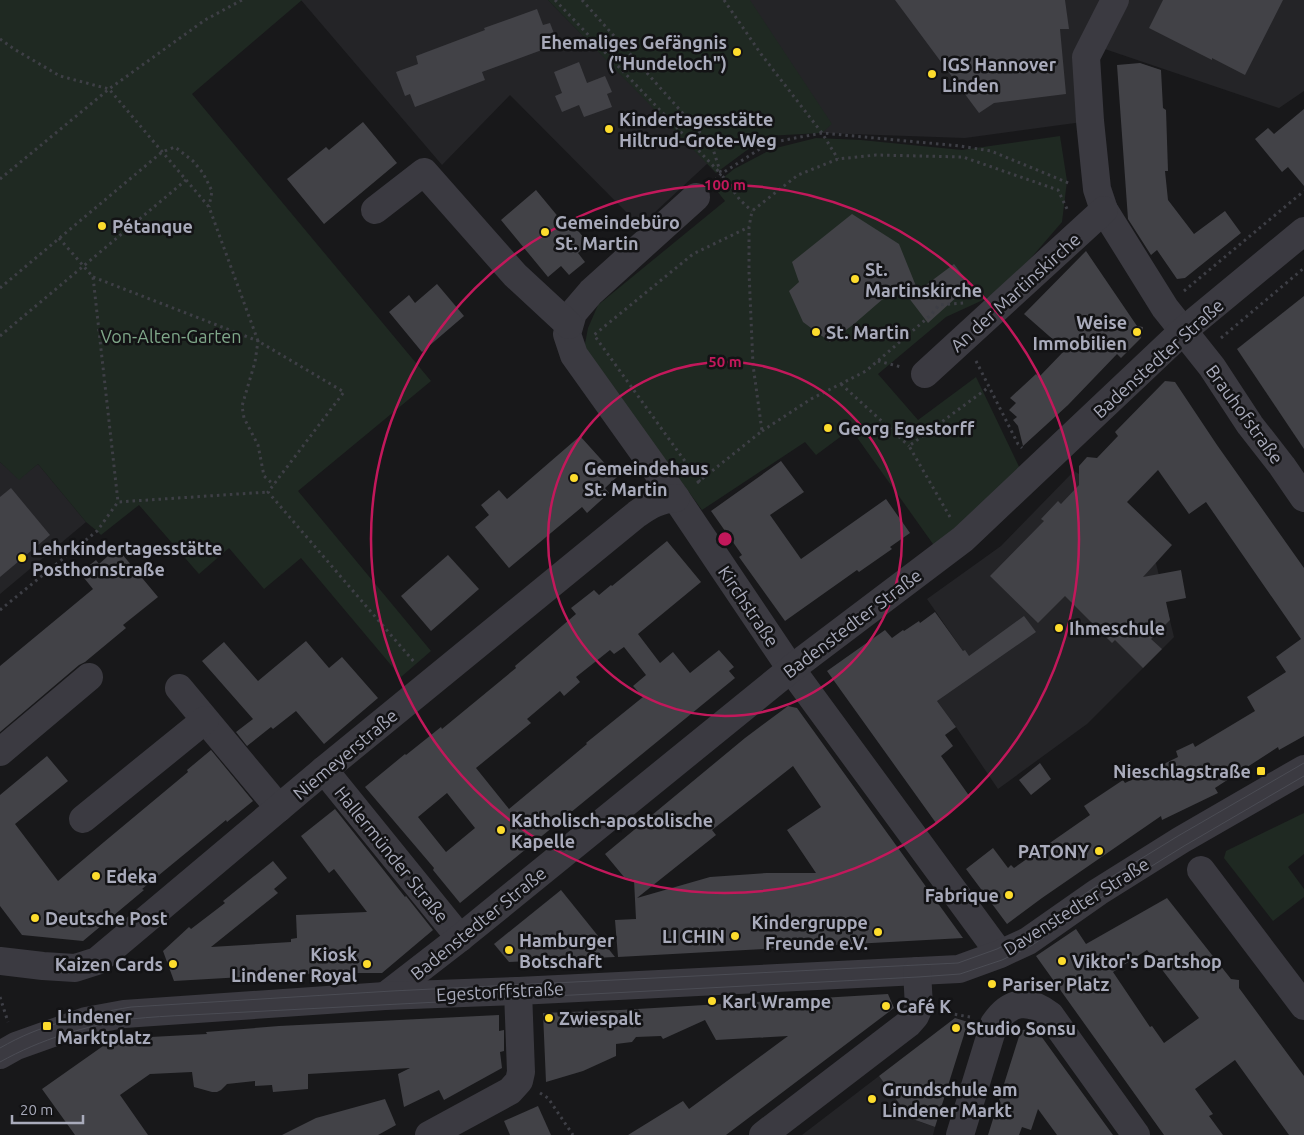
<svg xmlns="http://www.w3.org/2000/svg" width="1304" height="1135" font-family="Ubuntu,sans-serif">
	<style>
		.built { fill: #242427 }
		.green { fill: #1f2922 }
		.building { fill: #424247; fill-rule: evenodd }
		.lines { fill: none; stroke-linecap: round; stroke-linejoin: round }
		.path { stroke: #3e3f46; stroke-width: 3; stroke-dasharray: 2.5 4; stroke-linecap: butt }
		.minor { stroke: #3b3a41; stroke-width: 28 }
		.tram { stroke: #4b4c54; stroke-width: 1 }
		.ring { fill: none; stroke: #c2185b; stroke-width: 2.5 }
		.poi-dot { fill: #fddc2d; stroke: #131315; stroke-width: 2 }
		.labels { text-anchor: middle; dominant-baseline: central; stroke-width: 5; stroke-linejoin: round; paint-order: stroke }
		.poi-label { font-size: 18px; font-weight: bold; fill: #a9abbb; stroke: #131315; text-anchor: start }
		.street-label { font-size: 18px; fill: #a9abbb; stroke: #131315 }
		.park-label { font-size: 18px; fill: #7fa789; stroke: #131315 }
		.centre { fill: #c2185b; stroke: #131315; stroke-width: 2.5 }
		.ring-label { font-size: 15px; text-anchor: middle; font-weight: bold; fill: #c2185b; stroke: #131315; stroke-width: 5; stroke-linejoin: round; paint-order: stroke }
	</style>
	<rect width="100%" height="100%" fill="#18181a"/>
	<!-- built -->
	<g class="built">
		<path d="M301 0H548L708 163 640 226 510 95 442 165Z"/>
		<path d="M724 0H1304V91L1279 108 1093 45 1090 121 965 138 822 133 761 54Z"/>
		<path d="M0 462 19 479 38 464 86 522 0 594Z"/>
		<path d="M1074 471 1079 474 1152 547 1174 637 1087 724 998 789 956 727 923 682 963 651 927 599 1001 546Z"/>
		<path d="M879 1076 904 1109 920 1122 935 1127 933 1135H802Z"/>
	</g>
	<!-- green -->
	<g class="green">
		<path d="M0 0H302L192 94 431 381 298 491 431 651 401 677 301 558 264 589 229 548 199 574 139 505 101 535 97 531 86 522 38 464 19 480 0 462Z"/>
		<path d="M548 0H750L832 124 822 133 766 136 716 173Z"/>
		<path d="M1060 136 1067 181 1062 222 1005 288 983 300 946 317 878 374 918 420 976 377 1024 477 938 551 851 429 816 455 805 442 702 510 584 349 588 328 598 305 725 201 713 186 734 169 772 149 816 138 861 140 962 150Z"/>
		<path d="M1304 813V854L1288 867 1304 889V897L1273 921 1224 858 1226 851Z"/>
	</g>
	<!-- building -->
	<g class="building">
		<path d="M895 0H1065L1069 29H1060L1066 94 994 103 979 113Z"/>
		<path d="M1163 0H1283L1245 75 1212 58V60L1149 28Z"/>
		<path d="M537 9 543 25 550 23 558 44 482 72 485 80 415 107 410 94 405 96 396 72 418 64 416 56 485 30 484 28Z"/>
		<path d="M579 62 587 83 605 76 612 92 607 94 612 107 584 117 579 105 562 112 555 96 562 93 554 72Z"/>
		<path d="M1140 63 1161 70 1163 108 1166 110 1168 171H1165L1168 200 1194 234 1225 211 1241 233 1185 278 1177 279 1157 250 1151 255 1128 219 1117 65Z"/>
		<path d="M1304 109V186L1288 167 1282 172 1255 139 1268 128 1274 134Z"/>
		<path d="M363 122 397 163 324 224 287 179 326 147 329 150Z"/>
		<path d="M536 190 560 219 565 215 589 244 578 253 585 262 569 275 561 266 548 277 501 220Z"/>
		<path d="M852 214 899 244 918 291 954 264 970 285 928 323 899 285 854 324 830 342 803 322 789 291 799 282 792 262Z"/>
		<path d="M1086 251 1137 326 1143 327 1141 338 1121 358 1117 354 1068 405 1023 446 1018 426 1013 420 1017 417 1009 410 1016 403 1010 398 1036 374 1039 377 1065 350 1024 314Z"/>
		<path d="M437 284 464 316 422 352 389 312 409 295 415 303Z"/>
		<path d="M1304 296V449L1237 349Z"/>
		<path d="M1165 381 1175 382 1217 445 1304 568V736L1279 750 1278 747 1215 788 1218 793 1162 820 1161 816 1042 898 1007 924 966 869 993 848 1008 868 1011 865 1014 868 1090 815 1084 806 1123 780 1125 783 1178 757 1176 751 1193 743 1195 747 1255 711 1247 697 1286 672 1276 657 1301 639 1206 502 1189 514 1158 470 1127 502 1172 545 1143 577 1181 570 1186 598 1166 602 1170 620 1151 639 1162 649 1143 668 1115 640 1112 643 1065 596 1038 623 990 576 1044 521 1041 519 1058 501 1061 504 1079 485V466L1087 457 1097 458 1118 436 1115 432Z"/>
		<path d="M580 436 617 477 605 488 609 493 587 513 582 507 509 568 475 527 489 515 481 505 499 490 507 499Z"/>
		<path d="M781 461 804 492 770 515 801 559 886 499 910 533 890 547 892 549 859 572 857 570 785 621 739 557 742 555 711 511Z"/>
		<path d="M11 488 50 535 0 577V497Z"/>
		<path d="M667 541 701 582 638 634 660 663 673 652 690 673 719 650 734 667 729 671 735 678 460 903 433 870 434 868 365 787 405 754 406 755 441 727 442 729 516 668 515 666 576 614 571 608 594 590 599 595 611 585 612 586ZM624 647 646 675 633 686 643 697 586 743 587 744 509 809 476 768 531 723 527 719 560 691 564 696 580 682 576 677 595 662 610 650 614 654ZM447 793 475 828 446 852 418 817Z"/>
		<path d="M117 548 158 597 123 625 126 628 85 662 79 665 0 732V666L93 589 80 573 96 560 99 564Z"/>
		<path d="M448 555 479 589 431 631 401 596Z"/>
		<path d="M935 612 963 651 965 650 969 656 1024 616 1036 632 937 701 956 727 945 735 953 746 941 756 970 797 936 823 827 671 885 630 892 638 903 630 904 631 919 621 920 623Z"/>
		<path d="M306 641 329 668 342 657 378 698 324 744 296 711 273 729 271 727 247 746 236 732 253 719 202 661 224 642 258 681Z"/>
		<path d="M788 706 797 708 963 938 618 957 615 920 636 919 634 880 624 877 605 854 745 738ZM793 766 821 807 787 830 816 873H767L710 877 637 898 716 835 712 830Z"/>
		<path d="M211 750 253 801 227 822 226 820 142 889 144 890 83 941 22 935 0 906V795L47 756 68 781 15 824 58 881 104 842 188 772 187 770Z"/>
		<path d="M1040 763 1051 779 1031 795 1019 780Z"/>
		<path d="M335 809 405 897 406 896 433 930 382 973H354L353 972 276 975 174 981 163 951 189 927 191 929 225 903 223 901 273 861 287 878 274 889 278 893 211 947 291 942V939L297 938 296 915 367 912 334 869 329 873 301 836Z"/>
		<path d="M561 890 615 957 509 962 494 944Z"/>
		<path d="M1167 898 1231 979 1239 980V988L1304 1076V1135H1289L1235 1060 1195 1089 1213 1114 1209 1116 1223 1135H1164L1036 956 1076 929 1086 944ZM1147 950 1199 1018 1164 1043 1152 1026 1150 1027 1113 972Z"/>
		<path d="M888 994 894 1008 726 1135H628L683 1101 689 1109 788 1036 716 1040 705 1020 663 1039 661 1036 636 1037 632 1042 616 1044V1056L583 1071 546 1082 543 1013 620 1010Z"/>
		<path d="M499 1015V1031L504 1030V1051L500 1052 502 1068 444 1100 439 1090 404 1107 398 1074 410 1068 308 1074V1089L273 1092 272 1085 255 1086V1081L227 1084 221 1090 217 1092H212L194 1087 192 1072 150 1074 120 1095 148 1135H75L42 1089 113 1039 207 1034 206 1032 279 1026Z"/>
		<path d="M955 1018 968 1022 935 1127 907 1117V1114L879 1076Z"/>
		<path d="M1036 1029 1062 1065 1113 1135H1057L1038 1109 1031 1130 1022 1127 1019 1135H988L1021 1030Z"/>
		<path d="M385 1099 396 1125 378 1135H282L316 1118Z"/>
		<path d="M538 1106 551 1135H510L504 1121Z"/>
	</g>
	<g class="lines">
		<!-- path -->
		<g class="path">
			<path d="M555 0 721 174"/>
			<path d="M582 0 712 146 721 174 740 200 752 211"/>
			<path d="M724 0 761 54 822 133 838 159"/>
			<path d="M0 39 14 49 60 76 109 89 209 207 258 341 344 392 268 492 415 663"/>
			<path d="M0 179 109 89 205 20 242 0"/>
			<path d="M715 180 721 174 769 143 822 133 960 146 991 151 1071 184"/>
			<path d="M59 238 93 277 118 502"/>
			<path d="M93 277 258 341 255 362 242 406 244 418 258 445 264 476 274 485"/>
			<path d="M0 288 162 152 175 147 193 161 203 173 212 191 209 207"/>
			<path d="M1184 291 1304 191"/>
			<path d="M0 336 186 180"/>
			<path d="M1221 338 1304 268"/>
			<path d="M878 361 901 367"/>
			<path d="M976 361 1018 444 1022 448"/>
			<path d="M841 384 909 446"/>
			<path d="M762 431 811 399 866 371 931 315 939 305 964 303"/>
			<path d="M700 482 594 335 693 254 749 227"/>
			<path d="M697 483 762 431 753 365 749 272V227L752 211 798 175 838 159 876 155 963 157 1058 190 1067 209"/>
			<path d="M950 517 909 446 989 387"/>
			<path d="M0 610 97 531 118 502 268 492"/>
			<path d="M0 997 8 1022"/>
			<path d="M942 1012 970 1017"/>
			<path d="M540 1093 548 1098 573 1135"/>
		</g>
		<!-- minor -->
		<g class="minor">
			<path d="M1115 0 1086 57 1090 121 1097 189 1104 210 1165 308 1212 367 1250 425 1282 466 1304 498"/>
			<path d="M696 197 591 292 573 313 567 334 574 355 676 498 791 669 1000 954"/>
			<path d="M375 210 424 172 515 275 569 325"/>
			<path d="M925 374 1104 210"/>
			<path d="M179 688 279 808"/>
			<path d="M0 752 89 677"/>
			<path d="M324 770 460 938"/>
			<path d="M83 819 205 720"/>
			<path d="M1201 870 1304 1006"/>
			<path d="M0 961 43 966 75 968 97 961 324 770 637 514C651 504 659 500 676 498"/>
			<path d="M385 996 460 938 791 669 963 539 1183 331 1304 231"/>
			<path d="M0 1055 16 1046 86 1021 124 1014 385 996 518 991 959 969 1000 954 1028 941 1098 892 1181 840 1304 769"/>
			<path d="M429 1135 510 1091 519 1081 521 1072 518 991"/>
			<path d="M763 1135 908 1024 915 1016 919 1007 917 971"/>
			<path d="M960 1135 994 1024C1009 1001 1028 998 1050 1015L1136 1135"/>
		</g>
		<!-- tram -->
		<g class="tram">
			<path d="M0 1048C41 1024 84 1015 131 1007L392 991 958 963 997 949 1025 935 1095 887 1178 836 1304 763"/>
			<path d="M0 1062C41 1039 85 1026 131 1019 150 1017 169 1016 189 1015L918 977 960 974 1002 960 1031 946 1102 897 1184 846 1304 776"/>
		</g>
	</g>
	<!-- distance rings -->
	<g class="ring">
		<circle cx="725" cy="539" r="177"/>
		<circle cx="725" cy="539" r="354"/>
	</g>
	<!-- markers -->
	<g class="poi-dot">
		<circle cx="737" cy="52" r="5"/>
		<circle cx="932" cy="74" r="5"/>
		<circle cx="609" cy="129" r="5"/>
		<circle cx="102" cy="226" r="5"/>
		<circle cx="545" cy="232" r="5"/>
		<circle cx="855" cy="279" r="5"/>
		<circle cx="816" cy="332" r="5"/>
		<circle cx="1137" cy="332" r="5"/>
		<circle cx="828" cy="428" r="5"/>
		<circle cx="574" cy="478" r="5"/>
		<circle cx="22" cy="558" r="5"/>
		<circle cx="1059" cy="628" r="5"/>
		<rect x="1256" y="766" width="10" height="10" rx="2.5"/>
		<circle cx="501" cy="830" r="5"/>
		<circle cx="1099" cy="851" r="5"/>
		<circle cx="96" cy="876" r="5"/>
		<circle cx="1009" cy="895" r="5"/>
		<circle cx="35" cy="918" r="5"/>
		<circle cx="878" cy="932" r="5"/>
		<circle cx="735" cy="936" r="5"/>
		<circle cx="509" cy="950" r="5"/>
		<circle cx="1062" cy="961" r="5"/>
		<circle cx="173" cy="964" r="5"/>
		<circle cx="367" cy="964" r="5"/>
		<circle cx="992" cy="984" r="5"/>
		<circle cx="712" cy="1001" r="5"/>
		<circle cx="886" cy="1006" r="5"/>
		<circle cx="549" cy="1018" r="5"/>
		<rect x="42" y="1021" width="10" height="10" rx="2.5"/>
		<circle cx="956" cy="1028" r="5"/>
		<circle cx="872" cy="1099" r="5"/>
	</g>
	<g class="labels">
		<!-- poi labels -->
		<g class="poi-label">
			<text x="727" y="42" text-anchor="end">Ehemaliges Gefängnis<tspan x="727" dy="21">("Hundeloch")</tspan></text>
			<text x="942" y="64">IGS Hannover<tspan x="942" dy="21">Linden</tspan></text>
			<text x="619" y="119">Kindertagesstätte<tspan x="619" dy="21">Hiltrud-Grote-Weg</tspan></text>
			<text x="555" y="222">Gemeindebüro<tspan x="555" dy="21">St. Martin</tspan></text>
			<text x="112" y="226">Pétanque</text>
			<text x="865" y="269">St.<tspan x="865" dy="21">Martinskirche</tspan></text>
			<text x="1127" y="322" text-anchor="end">Weise<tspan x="1127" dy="21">Immobilien</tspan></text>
			<text x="826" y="332">St. Martin</text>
			<text x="838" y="428">Georg Egestorff</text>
			<text x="584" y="468">Gemeindehaus<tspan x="584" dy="21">St. Martin</tspan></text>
			<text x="32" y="548">Lehrkindertagesstätte<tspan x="32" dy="21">Posthornstraße</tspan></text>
			<text x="1069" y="628">Ihmeschule</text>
			<text x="1251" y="771" text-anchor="end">Nieschlagstraße</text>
			<text x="511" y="820">Katholisch-apostolische<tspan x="511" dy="21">Kapelle</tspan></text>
			<text x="1089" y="851" text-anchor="end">PATONY</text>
			<text x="106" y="876">Edeka</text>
			<text x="999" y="895" text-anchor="end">Fabrique</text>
			<text x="45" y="918">Deutsche Post</text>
			<text x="868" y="922" text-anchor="end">Kindergruppe<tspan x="868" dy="21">Freunde e.V.</tspan></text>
			<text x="725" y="936" text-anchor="end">LI CHIN</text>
			<text x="519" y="940">Hamburger<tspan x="519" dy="21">Botschaft</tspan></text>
			<text x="357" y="954" text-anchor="end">Kiosk<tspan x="357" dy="21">Lindener Royal</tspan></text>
			<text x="1072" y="961">Viktor's Dartshop</text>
			<text x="163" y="964" text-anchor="end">Kaizen Cards</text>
			<text x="1002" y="984">Pariser Platz</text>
			<text x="722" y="1001">Karl Wrampe</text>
			<text x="896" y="1006">Café K</text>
			<text x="57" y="1016">Lindener<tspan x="57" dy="21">Marktplatz</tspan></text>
			<text x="559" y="1018">Zwiespalt</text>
			<text x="966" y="1028">Studio Sonsu</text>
			<text x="882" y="1089">Grundschule am<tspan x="882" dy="21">Lindener Markt</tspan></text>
		</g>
		<!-- street labels -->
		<g class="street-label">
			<text transform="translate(1015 292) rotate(-42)">An der Martinskirche</text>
			<text transform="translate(1158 358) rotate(-42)">Badenstedter Straße</text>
			<text transform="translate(1245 414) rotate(54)">Brauhofstraße</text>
			<text transform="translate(749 606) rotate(56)">Kirchstraße</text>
			<text transform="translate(852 623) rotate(-37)">Badenstedter Straße</text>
			<text transform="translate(345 754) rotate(-40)">Niemeyerstraße</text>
			<text transform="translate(392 854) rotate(51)">Hallermünder Straße</text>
			<text transform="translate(1076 906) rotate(-32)">Davenstedter Straße</text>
			<text transform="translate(478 923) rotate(-39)">Badenstedter Straße</text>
			<text transform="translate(500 991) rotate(-3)">Egestorffstraße</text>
		</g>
		<!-- park labels -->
		<g class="park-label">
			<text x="171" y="336">Von-Alten-Garten</text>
		</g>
	</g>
	<circle cx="725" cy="539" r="8" class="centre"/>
	<g class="ring-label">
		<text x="725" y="190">100 m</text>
		<text x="725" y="367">50 m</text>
	</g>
	<!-- scale -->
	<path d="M12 1115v8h71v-8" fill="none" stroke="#a9abbb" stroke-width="2.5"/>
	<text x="20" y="1115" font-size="15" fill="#a9abbb" stroke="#131315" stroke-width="4" paint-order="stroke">20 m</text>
</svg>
